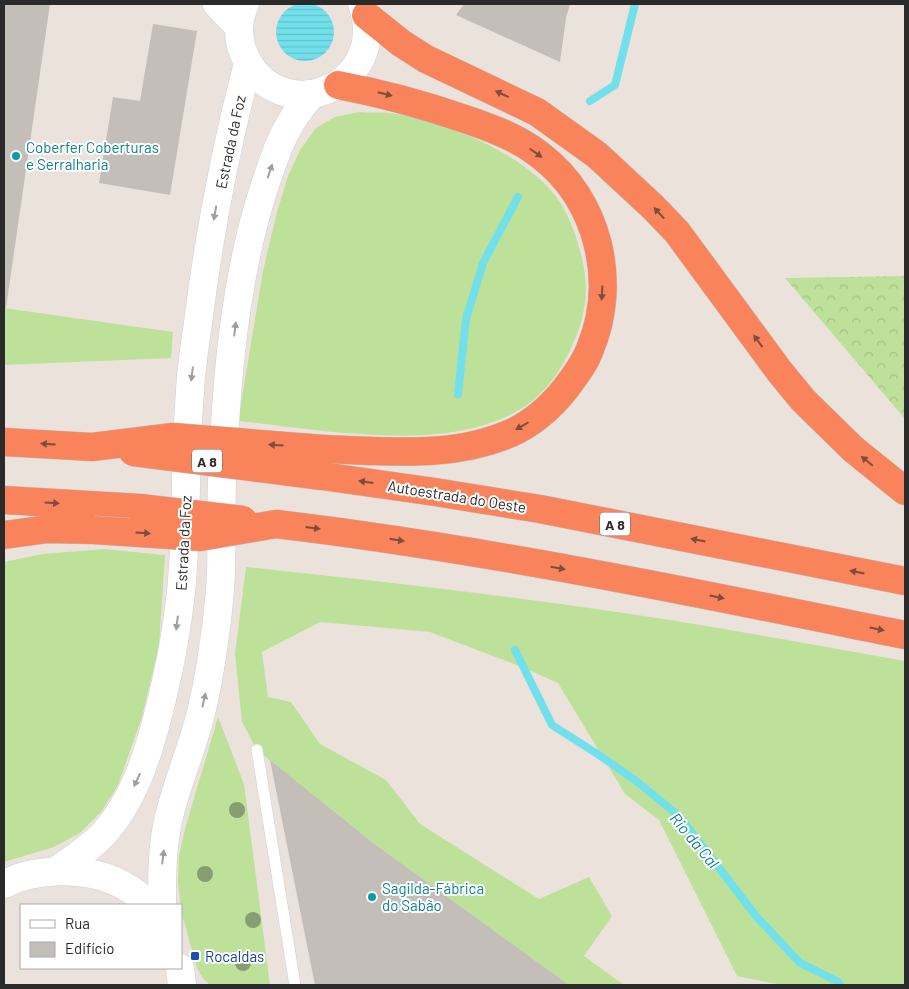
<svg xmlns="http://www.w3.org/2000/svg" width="909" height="989" font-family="Barlow,sans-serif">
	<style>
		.grass { fill: #bee19a }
		.forest { fill: url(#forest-crowns) }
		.water { fill: url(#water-rules) }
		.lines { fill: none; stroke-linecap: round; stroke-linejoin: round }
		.stream { stroke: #72e0eb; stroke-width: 8 }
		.building { fill: #c4beb8 }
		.service-casing { stroke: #cbd1db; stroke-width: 12 }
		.secondary-casing { stroke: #cbd1db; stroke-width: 29 }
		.motorway-casing { stroke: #c3c3c3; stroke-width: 29 }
		.service { stroke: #fff; stroke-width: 11 }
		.secondary { stroke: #fff; stroke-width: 28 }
		.motorway { stroke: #f9835a; stroke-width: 28 }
		.motorway-bridge-casing { stroke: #c3c3c3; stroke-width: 29; stroke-linecap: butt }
		.motorway-bridge { stroke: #f9835a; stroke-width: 28 }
		.tree { fill: #899d72 }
		.oneway { fill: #7d4e3d }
		.oneway2 { fill: #9f9f9f }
		.culture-dot { fill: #0f9aa8; stroke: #fff; stroke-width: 2 }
		.transit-dot { fill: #1a4fb4; stroke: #fff; stroke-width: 2 }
		.labels { text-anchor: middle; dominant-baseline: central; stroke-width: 4; stroke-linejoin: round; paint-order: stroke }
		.shield { fill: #fff; stroke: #6a6a6a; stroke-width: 1 }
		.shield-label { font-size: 14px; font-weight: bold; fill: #2a2a2a }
		.street-label { font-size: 15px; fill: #2a2a2a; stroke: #fff }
		.culture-label { font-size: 15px; fill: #0d838f; stroke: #fff; text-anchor: start }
		.transit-label { font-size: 15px; fill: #164399; stroke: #fff; text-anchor: start }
		.water-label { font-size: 16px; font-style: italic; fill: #118096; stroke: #fff }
	</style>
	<defs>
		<pattern id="forest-crowns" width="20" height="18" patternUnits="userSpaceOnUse" patternTransform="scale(1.25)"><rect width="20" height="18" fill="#bee19a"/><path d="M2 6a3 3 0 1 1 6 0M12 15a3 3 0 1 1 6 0" fill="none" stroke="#a3c185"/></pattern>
		<pattern id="water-rules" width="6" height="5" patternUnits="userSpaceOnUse" patternTransform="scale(1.25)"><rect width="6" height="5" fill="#72e0eb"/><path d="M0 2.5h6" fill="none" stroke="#63c0ca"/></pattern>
	</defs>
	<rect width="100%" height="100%" fill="#ece2dc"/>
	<!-- grass -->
	<g class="grass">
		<path d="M359 112C369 113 380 112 389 113 443 120 530 155 560 202 569 217 576 234 580 251 590 285 587 314 572 346 555 384 533 408 493 422 421 449 313 429 238 421L263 271 277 212 288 176 300 150 316 128 335 117Z"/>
		<path d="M4 308 173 332 171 358 4 365Z"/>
		<path d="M104 549 165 555 159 646 142 717 118 785 102 811 80 833 54 847 4 862V562L43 554Z"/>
		<path d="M246 567C367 580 489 593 610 611 709 625 807 644 905 661V985H782L737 976 659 820 625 794 558 683 522 667 430 632 320 622 262 652 268 697 291 702 320 744 386 780 420 824 539 899 589 877 612 916 584 956 624 985H569L372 842 257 750 242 722 235 654Z"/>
		<path d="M218 717 244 784 270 985 209 984 202 977 197 968 181 911 178 881 179 856 185 829Z"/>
	</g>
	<!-- forest -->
	<path class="forest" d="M905 276V419L785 278Z"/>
	<!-- water -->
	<circle class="water" cx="305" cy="32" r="29"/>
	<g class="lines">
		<!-- stream -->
		<g class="stream">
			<path d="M590 101 615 85 635 4"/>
			<path d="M458 394 466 319 483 263 518 197"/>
			<path d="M515 650 552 725 599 755 635 780 679 816 756 916 800 963 837 981 840 985"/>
		</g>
	</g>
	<!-- building -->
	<g class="building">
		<path d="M4 4H50L6 308H4Z"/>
		<path d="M464 4H570L566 18 560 62 456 15Z"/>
		<path d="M153 24 197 31 170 195 99 183 113 97 140 101Z"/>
		<path d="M270 760 372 842 569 985H315Z"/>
	</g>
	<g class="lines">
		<!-- service casing -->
		<g class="service-casing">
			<path id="service" d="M257 750 295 985"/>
		</g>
		<!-- secondary casing -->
		<g class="secondary-casing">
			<g id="secondary">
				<path d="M217 4 239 27"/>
				<path d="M245 4C238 18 237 37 243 52 276 133 392 88 362 4"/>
				<path d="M56 871C73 859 92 847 106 831 133 800 147 758 157 719 170 669 180 618 183 567 187 509 185 450 190 392 191 366 196 340 199 315 210 230 226 146 248 63"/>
				<path d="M4 884C12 881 21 876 29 875 71 866 119 872 148 905"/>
				<path d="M162 905C162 879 162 852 167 826 173 794 186 765 195 734 203 709 208 682 212 656 216 629 220 600 221 572 222 542 221 511 222 480 226 385 234 282 263 191 276 152 284 125 312 94"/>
				<path d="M180 968 182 985"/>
			</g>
		</g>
		<!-- motorway casing -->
		<g class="motorway-casing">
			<g id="motorway">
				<path d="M366 15 401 43 426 59 537 112 597 155 653 207 677 232 780 372 803 400 853 449 905 491"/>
				<path d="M4 442 92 447"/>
				<path d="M324 449C387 451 452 459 511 433 533 423 551 407 566 388 575 376 585 363 590 349 618 282 599 200 540 155 517 137 489 127 462 118 421 104 380 93 338 85"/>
				<path d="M322 476 435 492 540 509 905 581"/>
				<path d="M4 500 140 508"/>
				<path d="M276 524C487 549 696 593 905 635"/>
				<path d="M4 535 48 529 94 530"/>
			</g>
		</g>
		<!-- service -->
		<use href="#service" class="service"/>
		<!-- secondary -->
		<use href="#secondary" class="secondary"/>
		<!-- motorway -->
		<use href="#motorway" class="motorway"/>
		<!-- motorway-bridge casing -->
		<g class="motorway-bridge-casing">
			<g id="motorway-bridge">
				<path d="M92 447 173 437 324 449"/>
				<path d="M133 452 322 476"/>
				<path d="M140 508 243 520"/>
				<path d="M94 530 200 537 276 524"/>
			</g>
		</g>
		<!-- motorway-bridge -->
		<use href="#motorway-bridge" class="motorway-bridge"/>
	</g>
	<!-- trees -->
	<g class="tree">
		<circle cx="237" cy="810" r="8"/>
		<circle cx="205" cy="874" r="8"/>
		<circle cx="253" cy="920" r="8"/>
		<circle cx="243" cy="963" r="8"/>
	</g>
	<!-- one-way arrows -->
	<defs><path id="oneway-solid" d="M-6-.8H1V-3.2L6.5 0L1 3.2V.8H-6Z" transform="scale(1.25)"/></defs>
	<g class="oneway">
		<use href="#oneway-solid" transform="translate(385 94) rotate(14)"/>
		<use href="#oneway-solid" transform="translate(502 94) rotate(-155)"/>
		<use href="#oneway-solid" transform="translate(536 153) rotate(35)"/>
		<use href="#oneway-solid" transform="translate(659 213) rotate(-133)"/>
		<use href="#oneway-solid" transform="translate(602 293) rotate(93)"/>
		<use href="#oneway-solid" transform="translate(758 341) rotate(-126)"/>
		<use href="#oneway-solid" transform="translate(522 426) rotate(150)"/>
		<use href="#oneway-solid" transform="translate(48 444) rotate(-176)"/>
		<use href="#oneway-solid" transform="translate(276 445) rotate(-176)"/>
		<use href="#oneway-solid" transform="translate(867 461) rotate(-141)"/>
		<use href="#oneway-solid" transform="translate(366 482) rotate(-172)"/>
		<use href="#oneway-solid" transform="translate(52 503) rotate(4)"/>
		<use href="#oneway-solid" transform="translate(313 528) rotate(7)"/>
		<use href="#oneway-solid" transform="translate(143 533) rotate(4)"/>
		<use href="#oneway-solid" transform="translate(397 540) rotate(9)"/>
		<use href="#oneway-solid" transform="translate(698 540) rotate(-169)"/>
		<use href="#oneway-solid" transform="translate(558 568) rotate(10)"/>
		<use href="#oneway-solid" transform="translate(857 572) rotate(-169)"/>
		<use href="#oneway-solid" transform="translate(717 597) rotate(11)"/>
		<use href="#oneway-solid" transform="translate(877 629) rotate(11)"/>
	</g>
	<g class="oneway2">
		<use href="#oneway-solid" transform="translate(270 171) rotate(-72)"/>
		<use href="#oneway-solid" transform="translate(215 213) rotate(100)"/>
		<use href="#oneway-solid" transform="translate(235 329) rotate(-83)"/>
		<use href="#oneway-solid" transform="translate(192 374) rotate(97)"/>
		<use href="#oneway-solid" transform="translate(177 623) rotate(97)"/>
		<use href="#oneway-solid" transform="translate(204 700) rotate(-77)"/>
		<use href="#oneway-solid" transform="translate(137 780) rotate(115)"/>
		<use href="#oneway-solid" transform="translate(163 857) rotate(-83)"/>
	</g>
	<!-- markers -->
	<g class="culture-dot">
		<circle cx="16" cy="156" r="5"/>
		<circle cx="372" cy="897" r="5"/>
	</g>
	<rect class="transit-dot" x="190" y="951" width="10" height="10" rx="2.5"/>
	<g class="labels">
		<!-- shield labels -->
		<g class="shield">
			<rect x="192" y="449.5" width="30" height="23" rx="4"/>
			<rect x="600" y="512.5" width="30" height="23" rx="4"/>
		</g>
		<g class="shield-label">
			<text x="207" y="461">A 8</text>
			<text x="615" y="524">A 8</text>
		</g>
		<!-- street labels -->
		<g class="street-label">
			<text transform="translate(230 142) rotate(-78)">Estrada da Foz</text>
			<text transform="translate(457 496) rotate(9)">Autoestrada do Oeste</text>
			<text transform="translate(183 543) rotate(-87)">Estrada da Foz</text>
		</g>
		<!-- culture labels -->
		<g class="culture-label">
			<text x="26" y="147">Coberfer Coberturas<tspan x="26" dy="17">e Serralharia</tspan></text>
			<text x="382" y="888">Sagilda-Fábrica<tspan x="382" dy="17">do Sabão</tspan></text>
		</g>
		<!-- transit labels -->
		<g class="transit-label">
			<text x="205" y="956">Rocaldas</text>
		</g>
		<!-- water labels -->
		<g class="water-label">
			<text transform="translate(695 840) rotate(50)">Rio da Cal</text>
		</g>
	</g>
	<!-- border -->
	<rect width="909" height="989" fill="none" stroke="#2a2a2a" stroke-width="10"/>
	<!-- legend -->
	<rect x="20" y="904" width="162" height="65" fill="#ffffff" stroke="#aaaaaa"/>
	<rect x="30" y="920" width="25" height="8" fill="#ffffff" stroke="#aaaaaa"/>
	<text x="65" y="929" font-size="15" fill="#2a2a2a">Rua</text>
	<rect x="30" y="942" width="25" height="15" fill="#c4beb8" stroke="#aaaaaa"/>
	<text x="65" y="954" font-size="15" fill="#2a2a2a">Edifício</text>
</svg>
